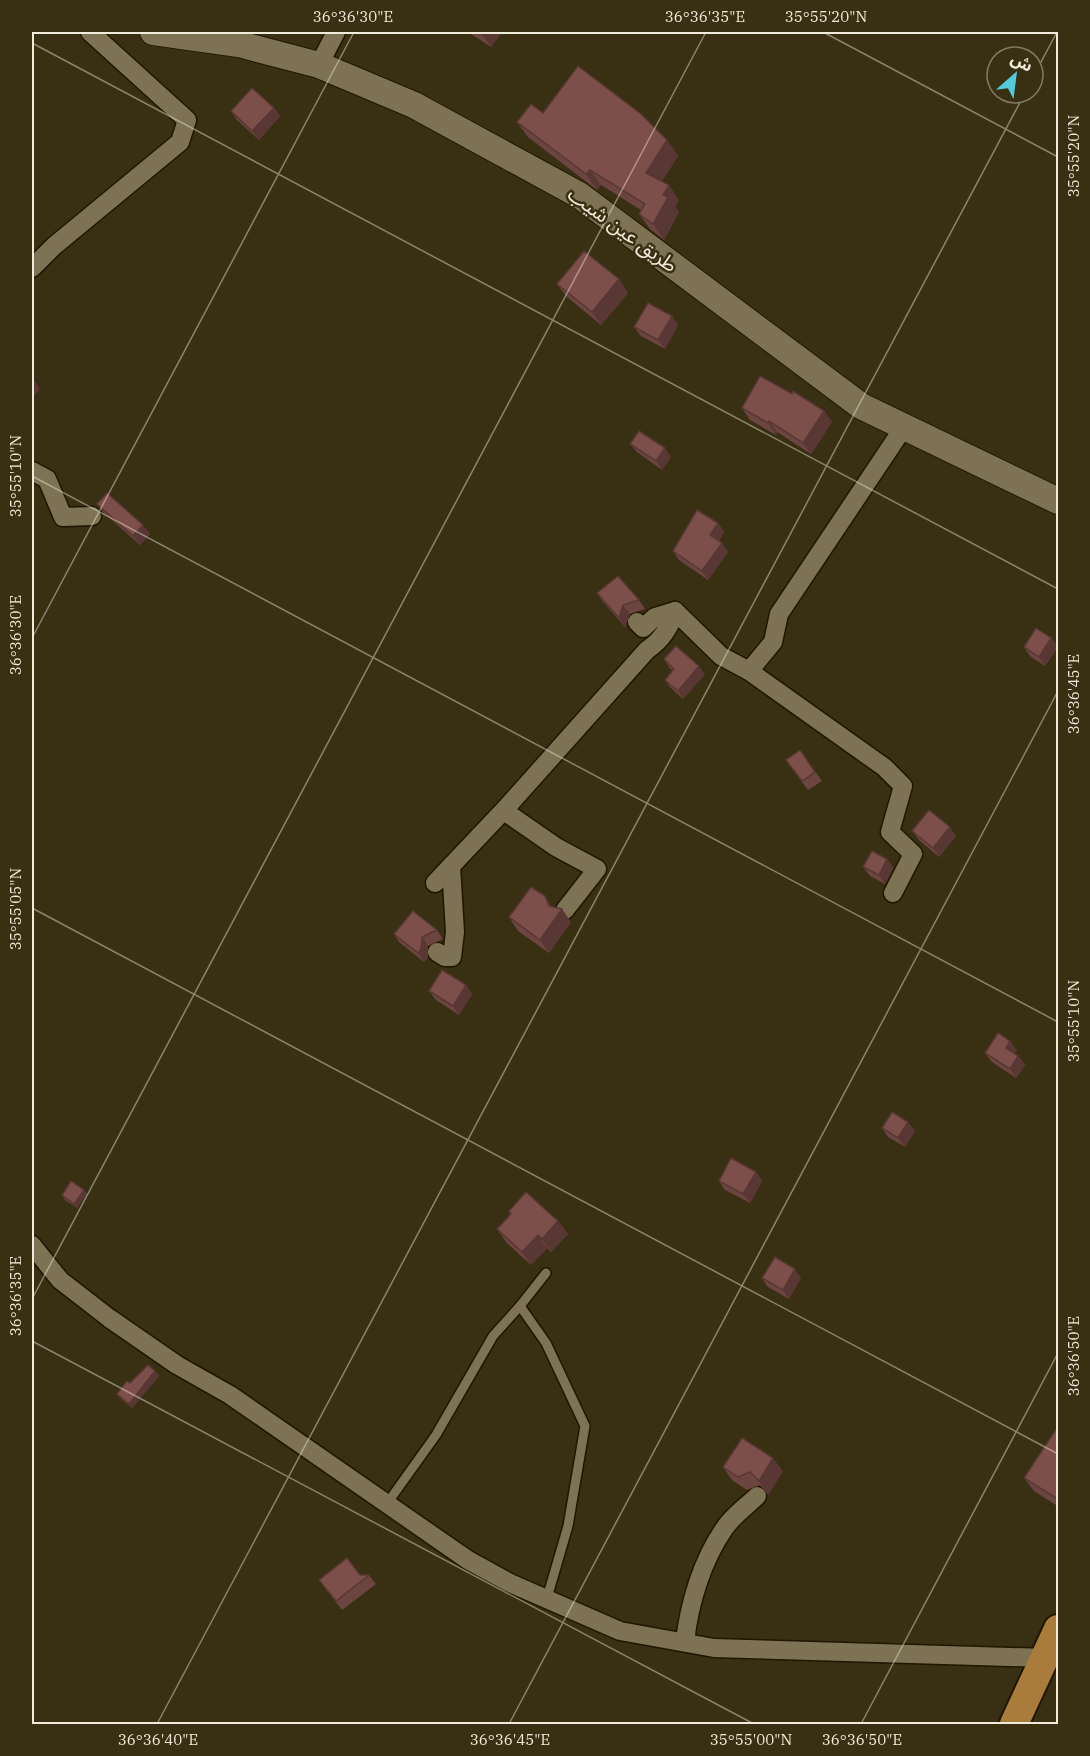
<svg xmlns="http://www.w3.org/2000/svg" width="1090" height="1756" font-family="'IBM Plex Serif','Noto Sans Arabic',serif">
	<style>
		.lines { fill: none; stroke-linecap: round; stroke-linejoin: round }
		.lane-casing { stroke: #201600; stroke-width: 12 }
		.street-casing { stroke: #201600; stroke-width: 21 }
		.secondary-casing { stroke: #201600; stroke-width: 28 }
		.primary-casing { stroke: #201600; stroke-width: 32 }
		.lane { stroke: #7d7254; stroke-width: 9 }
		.street { stroke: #7d7254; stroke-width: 18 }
		.secondary { stroke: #7d7254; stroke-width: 26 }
		.primary { stroke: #a97c3b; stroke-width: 28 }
		.wall { fill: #6c4440 }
		.shaded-wall { fill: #583734 }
		.building { fill: #7d4f4a; stroke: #583734; stroke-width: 1.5 }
		.ticks { fill: none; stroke: #f1ebda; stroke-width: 1.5; stroke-opacity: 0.45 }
		.labels { text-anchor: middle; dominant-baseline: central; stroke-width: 5; stroke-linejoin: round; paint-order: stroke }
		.street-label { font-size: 20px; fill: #f1ebda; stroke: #392f13 }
		.neatline { fill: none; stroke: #f1ebda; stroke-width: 2 }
		.ticks-label { font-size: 15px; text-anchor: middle; fill: #f1ebda }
	</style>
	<rect width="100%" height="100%" fill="#392f13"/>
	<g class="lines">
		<!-- lane casing -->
		<g class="lane-casing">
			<g id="lane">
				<path d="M546 1273 520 1306 546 1343 585 1426 568 1526 547 1598"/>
				<path d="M386 1505 436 1435 493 1336 520 1306"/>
			</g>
		</g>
		<!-- street casing -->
		<g class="street-casing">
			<g id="street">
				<path d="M319 65 336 32"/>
				<path d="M32 268 54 246 180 142 187 120 90 32"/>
				<path d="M32 471 47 479 63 517 92 516"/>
				<path d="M637 622 643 628 655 617 675 611 721 656 749 671"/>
				<path d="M504 811 556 847 597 869 565 910"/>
				<path d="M435 883 506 808 647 650C662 640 670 628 675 611"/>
				<path d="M893 893 913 854 890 832 903 786 884 767 749 671 773 642 779 614 904 427"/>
				<path d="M437 952 445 957H452L455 932 451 866"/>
				<path d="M32 1245 60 1280 109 1318 177 1365 230 1395 468 1560 510 1583 620 1631 714 1648 1046 1658"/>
				<path d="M685 1642C689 1604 702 1561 724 1529 733 1515 746 1507 757 1496"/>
			</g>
		</g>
		<!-- secondary casing -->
		<g class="secondary-casing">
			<path id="secondary" d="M153 32 239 44 319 65 414 105 579 195 861 406 1058 501"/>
		</g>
		<!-- primary casing -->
		<g class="primary-casing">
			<path id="primary" d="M1014 1724 1058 1629"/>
		</g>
		<!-- lane -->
		<use href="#lane" class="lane"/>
		<!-- street -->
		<use href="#street" class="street"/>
		<!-- secondary -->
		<use href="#secondary" class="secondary"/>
		<!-- primary -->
		<use href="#primary" class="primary"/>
	</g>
	<!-- wall -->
	<g class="wall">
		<path d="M468 32H502L491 47Z"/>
		<path d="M274 108 280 116 259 140 237 120 231 111Z"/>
		<path d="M543 113 667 140 678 156 662 181 679 200 675 207 679 212 664 240 650 229 639 214 641 210 601 185 597 190 528 137 517 122Z"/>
		<path d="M557 284 628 293 601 325 567 297Z"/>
		<path d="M678 325 665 349 641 336 634 327Z"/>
		<path d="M792 394 824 411 832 422 811 454 777 432 776 435 750 420 742 408Z"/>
		<path d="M630 444 671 457 662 470 637 452Z"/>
		<path d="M97 504 150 534 140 545 104 513Z"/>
		<path d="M718 523 724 532 719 541 728 552 708 580 679 560 673 551Z"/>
		<path d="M597 593 639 600 645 609 630 614 625 627 603 602Z"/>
		<path d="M1051 638 1058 647 1045 666 1030 656 1024 647Z"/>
		<path d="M664 659 705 674 683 699 670 687 665 680 673 671 669 667Z"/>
		<path d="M800 750 822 781 808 790 786 760Z"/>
		<path d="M912 831 956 836 939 857 919 840Z"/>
		<path d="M887 859 893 868 885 884 870 876 863 867Z"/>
		<path d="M509 917 571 922 549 953 518 931Z"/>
		<path d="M437 930 443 939 428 946V958L424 962 400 943 394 934Z"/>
		<path d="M466 985 472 994 459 1015 436 1000 429 991Z"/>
		<path d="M1017 1050 1014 1053 1018 1056 1025 1065 1016 1078 992 1062 985 1053Z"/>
		<path d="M882 1128 915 1131 905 1147 888 1137Z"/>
		<path d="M756 1172 762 1181 750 1203 725 1190 719 1181Z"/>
		<path d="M84 1190 87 1194 77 1208 65 1200 62 1195Z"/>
		<path d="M509 1211 558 1221 568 1234 551 1252 547 1248 531 1265 507 1243 497 1229 511 1214Z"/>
		<path d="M762 1278H801L789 1299 768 1287Z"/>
		<path d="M155 1371 159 1376 132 1408 120 1398 117 1394Z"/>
		<path d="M1059 1425V1507L1034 1491 1024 1478Z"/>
		<path d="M723 1467 783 1471 768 1495 760 1485 747 1490 732 1480Z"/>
		<path d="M360 1575H369L376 1584 342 1610 319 1580Z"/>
	</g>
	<!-- shaded-wall -->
	<g class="shaded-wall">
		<path d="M486 32H502L491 47 483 35Z"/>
		<path d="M274 108 280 116 259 140 252 131Z"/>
		<path d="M667 140 678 156 657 189 646 173Z"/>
		<path d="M590 170 601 185 597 190 586 174Z"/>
		<path d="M669 185 679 200 675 207 679 212 664 240 653 224 663 195Z"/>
		<path d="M619 279 628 293 601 325 592 312Z"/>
		<path d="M672 316 678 325 665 349 658 340Z"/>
		<path d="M34 380 40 389 32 398V383Z"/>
		<path d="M824 411 832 422 811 454 803 443Z"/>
		<path d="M769 421 777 432 776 435 768 423Z"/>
		<path d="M665 448 671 457 662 470 656 461Z"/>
		<path d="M718 523 724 532 717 544 710 535Z"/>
		<path d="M143 525 150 534 140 545 133 536Z"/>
		<path d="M722 543 728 552 708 580 702 571Z"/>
		<path d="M623 605 630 614 625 627 619 618Z"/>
		<path d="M1051 638 1058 647 1045 666 1039 657Z"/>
		<path d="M699 666 705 674 683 699 678 691Z"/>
		<path d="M950 827 956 836 939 857 933 848Z"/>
		<path d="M887 859 893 868 885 884 879 875Z"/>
		<path d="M545 896 554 910 562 909 571 922 549 953 540 940 549 906Z"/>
		<path d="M422 937 428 946V958L424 962 418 953Z"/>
		<path d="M466 985 472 994 459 1015 453 1006Z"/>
		<path d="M1010 1041 1017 1050 1012 1057 1006 1048Z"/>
		<path d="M1018 1056 1025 1065 1016 1078 1010 1069Z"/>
		<path d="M908 1122 915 1131 905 1147 898 1138Z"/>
		<path d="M756 1172 762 1181 750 1203 743 1194Z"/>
		<path d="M84 1190 87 1194 77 1208 74 1204Z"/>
		<path d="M558 1221 568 1234 551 1252 542 1239Z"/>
		<path d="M538 1235 547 1248 531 1265 522 1252Z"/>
		<path d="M795 1269 801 1278 789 1299 783 1290Z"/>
		<path d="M155 1371 159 1376 132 1408 129 1404Z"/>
		<path d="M773 1458 783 1471 768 1495 759 1481Z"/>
	</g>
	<!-- building -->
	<g class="building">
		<path d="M477 32H486L483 35Z"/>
		<path d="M578 66 641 114 667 140 646 173 669 185 663 195 668 197 653 224 639 214 645 204 590 170 586 174 517 122 531 104 543 113Z"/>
		<path d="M252 88 274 108 252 131 231 111Z"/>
		<path d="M584 251 619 279 592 312 557 284Z"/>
		<path d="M648 303 672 316 658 340 634 327Z"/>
		<path d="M760 376 792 394 793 391 824 411 803 443 769 421 768 423 742 408Z"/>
		<path d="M639 431 665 448 656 461 630 444Z"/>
		<path d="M107 493 143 525 133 536 97 504Z"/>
		<path d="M697 510 718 523 710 535 722 543 702 571 673 551Z"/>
		<path d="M618 576 639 600 623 605 619 618 597 593Z"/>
		<path d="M1036 628 1051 638 1039 657 1024 647Z"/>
		<path d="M676 646 699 666 678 691 665 680 674 669 664 659Z"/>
		<path d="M800 750 815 772 802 781 786 760Z"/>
		<path d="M929 810 950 827 933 848 912 831Z"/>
		<path d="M872 851 887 859 879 875 863 867Z"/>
		<path d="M531 887 545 896 549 906 562 909 540 940 509 917Z"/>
		<path d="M413 911 437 930 422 937 421 949 418 953 394 934Z"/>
		<path d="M442 970 466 985 453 1006 429 991Z"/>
		<path d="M998 1033 1010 1041 1006 1048 1018 1056 1010 1069 985 1053Z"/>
		<path d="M892 1112 908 1122 898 1138 882 1128Z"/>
		<path d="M731 1158 756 1172 743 1194 719 1181Z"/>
		<path d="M71 1181 84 1190 74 1204 62 1195Z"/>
		<path d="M526 1192 558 1221 542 1239 538 1235 522 1252 497 1229 511 1214 509 1211Z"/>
		<path d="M775 1257 795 1269 783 1290 762 1278Z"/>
		<path d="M148 1365 155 1371 129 1404 117 1394 127 1381 130 1383Z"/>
		<path d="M1059 1425V1500L1024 1478Z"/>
		<path d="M742 1438 773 1458 759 1481 750 1472 738 1477 723 1467Z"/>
		<path d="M347 1558 360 1575H369L336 1601 319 1580Z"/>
	</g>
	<!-- ticks -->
	<path class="ticks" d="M823 32 1058 157M32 43 1058 589M1033 77 1057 32M32 476 1058 1022M32 638 354 32M32 908 1058 1454M32 1299 706 32M32 1341 754 1724M157 1724 1025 93M509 1724 1058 691M861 1724 1058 1353"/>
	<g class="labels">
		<!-- street labels -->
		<g class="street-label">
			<text transform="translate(623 229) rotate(36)">طريق عين شيب</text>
		</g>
	</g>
	<!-- border -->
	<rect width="1090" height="1756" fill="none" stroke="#392f13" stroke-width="66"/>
	<!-- north arrow -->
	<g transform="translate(1015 75) rotate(28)"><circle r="28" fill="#392f13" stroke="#837a63" stroke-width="1.5"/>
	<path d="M0-4.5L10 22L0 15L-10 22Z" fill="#53cbdb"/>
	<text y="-9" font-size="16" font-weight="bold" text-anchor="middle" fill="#f1ebda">ش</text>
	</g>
	<rect x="33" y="33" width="1024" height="1690" class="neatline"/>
	<g class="ticks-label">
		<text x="353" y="22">36°36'30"E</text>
		<text x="705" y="22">36°36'35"E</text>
		<text x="826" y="22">35°55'20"N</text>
		<text transform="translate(1074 156) rotate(-90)" y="5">35°55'20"N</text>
		<text transform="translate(16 476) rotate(-90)" y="5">35°55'10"N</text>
		<text transform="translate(16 635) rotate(-90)" y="5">36°36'30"E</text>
		<text transform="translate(1074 694) rotate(-90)" y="5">36°36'45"E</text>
		<text transform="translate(16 909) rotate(-90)" y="5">35°55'05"N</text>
		<text transform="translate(1074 1021) rotate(-90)" y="5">35°55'10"N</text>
		<text transform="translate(16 1296) rotate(-90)" y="5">36°36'35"E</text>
		<text transform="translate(1074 1356) rotate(-90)" y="5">36°36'50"E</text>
		<text x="158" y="1745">36°36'40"E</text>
		<text x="510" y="1745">36°36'45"E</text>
		<text x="751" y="1745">35°55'00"N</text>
		<text x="862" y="1745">36°36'50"E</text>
	</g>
</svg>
